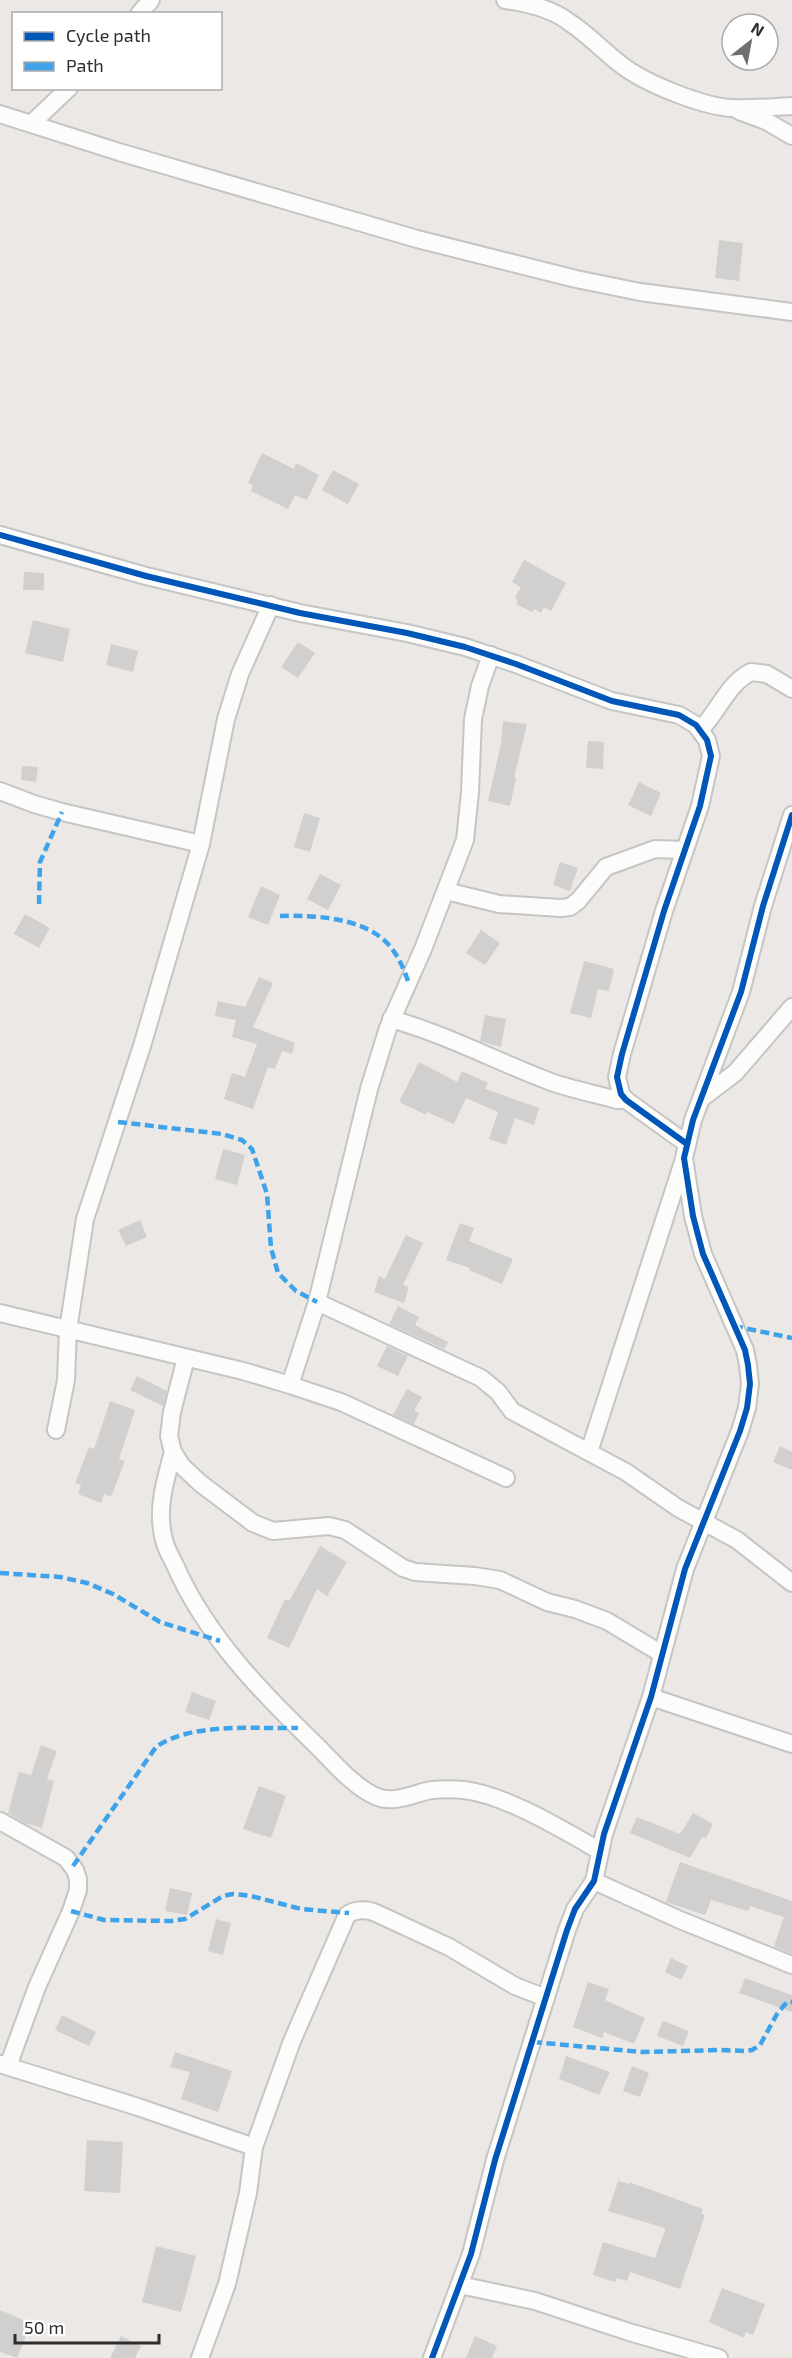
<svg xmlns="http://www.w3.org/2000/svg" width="792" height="2358" font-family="'Exo 2',sans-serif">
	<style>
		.building { fill: #d2d0ce }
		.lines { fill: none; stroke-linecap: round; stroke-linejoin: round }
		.street-casing { stroke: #c6c5c5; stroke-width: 20 }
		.street { stroke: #fcfcfb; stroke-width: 16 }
		.quiet { stroke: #3ea3eb; stroke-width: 4.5; stroke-dasharray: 9 4.5; stroke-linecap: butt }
		.cycleway-casing { stroke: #fff; stroke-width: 10 }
		.cycleway { stroke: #0057b8; stroke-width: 6 }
	</style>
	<rect width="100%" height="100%" fill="#ebe8e5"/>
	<!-- building -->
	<g class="building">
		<path d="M719 240 743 243 739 281 715 278Z"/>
		<path d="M262 453 294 469 296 463 319 475 307 500 295 495 288 509 251 491 253 485 248 483Z"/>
		<path d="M333 470 359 484 348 504 322 490Z"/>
		<path d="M524 560 566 583 551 611 544 607 541 613 534 609 532 612 516 604 518 600 515 598 521 587 512 582Z"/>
		<path d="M24 572 44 573V590H23Z"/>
		<path d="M33 620 70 629 63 662 25 653Z"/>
		<path d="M298 642 315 653 298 678 281 667Z"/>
		<path d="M111 644 138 651 133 672 106 665Z"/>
		<path d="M503 721 527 724 514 778H516L510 806 488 801 501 744Z"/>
		<path d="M588 741 604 742 603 769 586 768Z"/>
		<path d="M22 766 38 767 36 782 21 780Z"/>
		<path d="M639 782 661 793 651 816 628 805Z"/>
		<path d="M304 813 320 818 310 852 294 847Z"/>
		<path d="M560 862 578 868 570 891 553 885Z"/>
		<path d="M320 874 341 885 328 910 307 899Z"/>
		<path d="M261 886 280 895 268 925 248 917Z"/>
		<path d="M25 914 50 928 39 948 14 934Z"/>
		<path d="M481 930 500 943 485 965 466 953Z"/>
		<path d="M584 961 614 969 609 991 598 989 591 1018 570 1013Z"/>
		<path d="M259 977 273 983 253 1027 295 1043 292 1054 282 1051 275 1069 268 1067 253 1109 224 1099 232 1073 245 1077 257 1044 232 1037 236 1020 215 1016 218 1001 245 1007Z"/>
		<path d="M485 1015 506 1019 501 1047 480 1041Z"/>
		<path d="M419 1062 457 1082 462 1071 488 1083 485 1089 539 1108 534 1125 515 1118 506 1145 489 1139 498 1112 466 1098 454 1124 427 1112 426 1115 399 1102Z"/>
		<path d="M223 1149 245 1155 237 1185 215 1179Z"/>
		<path d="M140 1220 147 1237 126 1246 118 1230Z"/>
		<path d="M460 1223 474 1228 469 1241 513 1259 502 1284 469 1270 470 1268 446 1260Z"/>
		<path d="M406 1235 423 1243 403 1285 409 1287 404 1303 374 1292 379 1276 385 1279Z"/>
		<path d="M398 1306 419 1317 415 1325 448 1342 444 1349 389 1324Z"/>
		<path d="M387 1346 408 1356 398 1376 377 1366Z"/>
		<path d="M137 1376 167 1391 163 1406 130 1390Z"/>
		<path d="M407 1389 422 1397 414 1410 419 1413 414 1424 393 1415Z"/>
		<path d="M110 1401 135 1410 119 1459 125 1461 111 1497 104 1494 101 1503 78 1494 81 1485 75 1483 89 1447 94 1449Z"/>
		<path d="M780 1446 792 1452V1470L773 1462Z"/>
		<path d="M320 1546 347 1562 327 1596 317 1589 289 1648 267 1638 285 1599 289 1601Z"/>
		<path d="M192 1692 216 1701 209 1720 185 1712Z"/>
		<path d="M41 1745 57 1751 47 1779 54 1781 42 1828 25 1823 8 1813 19 1772 31 1775Z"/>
		<path d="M259 1786 286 1796 271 1838 243 1829Z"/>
		<path d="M693 1813 713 1824 706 1838 702 1837 690 1858 630 1833 637 1817 680 1834Z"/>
		<path d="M680 1862 792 1901V1954L774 1946 784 1917 750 1906 748 1911 711 1900 705 1915 666 1902Z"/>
		<path d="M170 1888 192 1893 187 1915 165 1911Z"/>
		<path d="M216 1919 231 1923 223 1955 208 1951Z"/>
		<path d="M671 1958 688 1966 681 1980 665 1972Z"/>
		<path d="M745 1978 792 1995V2012L739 1993Z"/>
		<path d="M588 1982 609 1989 605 2000 645 2018 634 2044 604 2032 602 2038 573 2027Z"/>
		<path d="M62 2015 96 2032 89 2046 55 2030Z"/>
		<path d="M663 2021 689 2031 683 2046 657 2036Z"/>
		<path d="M175 2052 232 2071 218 2112 181 2099 190 2072 170 2067Z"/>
		<path d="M566 2056 610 2072 599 2095 559 2079Z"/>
		<path d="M632 2066 649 2073 640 2097 623 2091Z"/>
		<path d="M87 2140 123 2142 120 2193 84 2191Z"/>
		<path d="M618 2181 629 2184V2182L703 2209 701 2213 705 2215 680 2289 630 2272 627 2281 617 2278 615 2282 593 2275 603 2242 655 2258 665 2231V2228L608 2211Z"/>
		<path d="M156 2246 196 2256 181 2312 142 2302Z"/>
		<path d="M722 2288 765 2304 753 2335 746 2332 744 2338 709 2322Z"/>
		<path d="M0 2310 31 2323 17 2358 0 2352Z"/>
		<path d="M121 2336 141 2346 135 2358H110Z"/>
		<path d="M475 2336 497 2346 492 2358H466Z"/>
	</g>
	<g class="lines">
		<!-- street casing -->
		<g class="street-casing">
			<g id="street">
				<path d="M505 0C527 3 551 8 569 22 591 36 608 57 630 71 653 86 705 107 732 108 752 109 772 107 792 106"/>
				<path d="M139 14 151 0"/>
				<path d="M739 111 766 121 792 136"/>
				<path d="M0 114 119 152 417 239 576 279 640 292 792 312"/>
				<path d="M32 123 69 88"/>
				<path d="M0 535 146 576 300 613 407 633 465 647 516 664 612 701 679 715 696 725 707 740 711 756 700 806 664 911 622 1054 617 1077 621 1094 626 1100 687 1144"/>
				<path d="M700 730C718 712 728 683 751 672L767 674 792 689"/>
				<path d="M0 791 34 804 62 812 201 844"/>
				<path d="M446 891 499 904 560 908 570 907 578 901 606 867 655 849 684 850"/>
				<path d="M391 1019C445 1034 494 1060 546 1080 568 1089 593 1093 617 1100H626"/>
				<path d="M702 1098 735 1073 792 1007"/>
				<path d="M317 1302 481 1378 498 1392 512 1411 626 1472 678 1508 737 1540 792 1583"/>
				<path d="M0 1313 243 1371 290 1385 341 1402 506 1478"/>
				<path d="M186 1358 172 1412 169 1436 173 1452 182 1466 200 1483 253 1523 273 1531 329 1526 345 1530 403 1568 415 1572 475 1576 500 1580 547 1602 575 1609 607 1621 662 1654"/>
				<path d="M290 1385 317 1302 369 1089 388 1028 423 949 465 840 470 792 473 719 480 686 491 655"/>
				<path d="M56 1430 66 1380 68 1330 85 1219 142 1046 201 844 226 719 240 674 271 605"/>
				<path d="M173 1452C165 1481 156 1510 164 1540 166 1549 171 1557 175 1565 206 1636 262 1693 317 1746 334 1763 353 1786 375 1796 394 1805 414 1793 432 1790 442 1789 454 1789 464 1790 506 1795 563 1830 600 1851"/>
				<path d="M589 1452 683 1162"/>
				<path d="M651 1697 792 1744"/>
				<path d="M0 1821 66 1858 75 1870 78 1879V1890L71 1911 37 1987 8 2066"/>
				<path d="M594 1881 680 1920 792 1965"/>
				<path d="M0 2064 138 2107 254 2147"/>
				<path d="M460 2285 535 2301 629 2332 719 2358"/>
				<path d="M200 2358 227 2284 248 2193 254 2147 292 2041 347 1915C355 1909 367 1909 376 1913L449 1947 515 1986 546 1998"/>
				<path d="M432 2358 471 2254 495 2160 567 1930 575 1909 594 1881 604 1834 651 1697 685 1569 740 1431 747 1408 750 1384 748 1365 745 1350 703 1254 693 1216 684 1158 693 1120 741 992 763 906 792 815"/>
			</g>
		</g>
		<!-- street -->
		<use href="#street" class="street"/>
		<!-- quiet -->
		<g class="quiet">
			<path d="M39 904 40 862 62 812"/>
			<path d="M280 916C313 915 363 917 388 944 398 955 403 967 408 981"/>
			<path d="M118 1122 222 1134 242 1140 252 1149 267 1194 271 1248 278 1273 296 1291 317 1302"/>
			<path d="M734 1326 792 1338"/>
			<path d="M0 1573 60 1577 87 1583 113 1594 160 1622 220 1641"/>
			<path d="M73 1866 156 1747C191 1722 255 1729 298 1728"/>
			<path d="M71 1911 104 1920 171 1921 185 1919 223 1896 233 1894 251 1896 301 1909 349 1913"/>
			<path d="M533 2042 642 2052 721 2050 744 2051 752 2050 760 2045 777 2014 787 2002H792"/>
		</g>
		<!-- cycleway casing -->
		<g class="cycleway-casing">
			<g id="cycleway">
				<path d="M0 535 146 576 300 613 407 633 465 647 516 664 612 701 679 715 696 725 707 740 711 756 700 806 664 911 622 1054 617 1077 621 1094 626 1100 687 1144"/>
				<path d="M432 2358 471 2254 495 2160 567 1930 575 1909 594 1881 604 1834 651 1697 685 1569 740 1431 747 1408 750 1384 748 1365 745 1350 703 1254 693 1216 684 1158 693 1120 741 992 763 906 792 815"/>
			</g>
		</g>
		<!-- cycleway -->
		<use href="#cycleway" class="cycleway"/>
	</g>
	<!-- legend -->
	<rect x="12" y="12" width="210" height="78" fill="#ffffff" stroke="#ababab" stroke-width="1.5"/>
	<rect x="24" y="32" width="30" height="9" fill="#0057b8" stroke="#ababab" stroke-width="1.5"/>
	<text x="66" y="42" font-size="18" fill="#2e2e2e">Cycle path</text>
	<rect x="24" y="62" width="30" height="9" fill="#3ea3eb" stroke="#ababab" stroke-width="1.5"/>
	<text x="66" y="72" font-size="18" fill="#2e2e2e">Path</text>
	<!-- north arrow -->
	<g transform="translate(750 42) rotate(31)"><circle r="28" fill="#ffffff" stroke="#ababab" stroke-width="1.5"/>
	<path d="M0-4.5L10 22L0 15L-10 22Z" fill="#706f6e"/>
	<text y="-9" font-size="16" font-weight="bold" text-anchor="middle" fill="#2e2e2e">N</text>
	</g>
	<!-- scale -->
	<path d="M15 2334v9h144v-9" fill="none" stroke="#2e2e2e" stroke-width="3"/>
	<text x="24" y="2334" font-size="18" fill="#2e2e2e" stroke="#ffffff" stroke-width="4.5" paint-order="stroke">50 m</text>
</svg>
